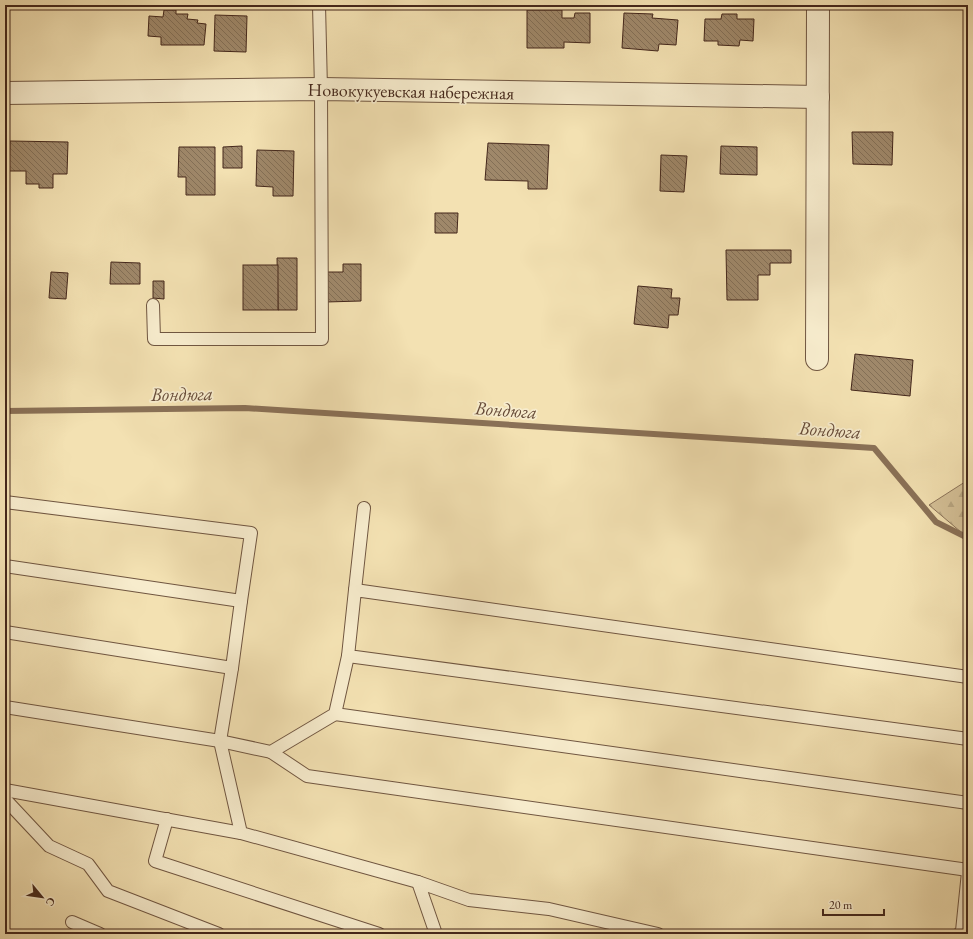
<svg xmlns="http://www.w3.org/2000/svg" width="973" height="939" font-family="'EB Garamond',serif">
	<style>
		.forest { fill: url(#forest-firs); stroke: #8c745a }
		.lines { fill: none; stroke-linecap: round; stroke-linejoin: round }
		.stream { stroke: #8a7157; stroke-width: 6 }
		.building { fill: url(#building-back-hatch); stroke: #44271b }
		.service-casing { stroke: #705641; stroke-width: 14 }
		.minor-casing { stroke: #705641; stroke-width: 24 }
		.service { stroke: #f7eccd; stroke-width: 12 }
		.minor { stroke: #f7eccd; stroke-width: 22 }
		.labels { text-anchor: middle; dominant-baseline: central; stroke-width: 3.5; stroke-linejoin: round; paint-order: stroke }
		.street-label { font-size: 18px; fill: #44271b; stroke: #f7eccd }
		.water-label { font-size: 19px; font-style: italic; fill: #674c39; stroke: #f7eccd }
	</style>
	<defs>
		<pattern id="forest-firs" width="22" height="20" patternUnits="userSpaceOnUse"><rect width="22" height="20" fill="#d5c198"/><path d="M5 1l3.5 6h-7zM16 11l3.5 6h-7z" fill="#b8a682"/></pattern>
		<pattern id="building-back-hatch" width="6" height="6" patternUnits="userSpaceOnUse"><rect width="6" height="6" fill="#9f886a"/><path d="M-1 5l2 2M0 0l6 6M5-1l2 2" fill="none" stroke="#836f56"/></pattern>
	</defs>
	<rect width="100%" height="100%" fill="#f3e1b2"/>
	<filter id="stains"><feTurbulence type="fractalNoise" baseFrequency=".005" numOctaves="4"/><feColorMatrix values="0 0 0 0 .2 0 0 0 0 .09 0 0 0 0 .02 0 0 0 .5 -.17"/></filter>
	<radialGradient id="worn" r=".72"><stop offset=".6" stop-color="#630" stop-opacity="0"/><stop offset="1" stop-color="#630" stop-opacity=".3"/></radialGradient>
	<!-- forest -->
	<path class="forest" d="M968 480V538L929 505Z"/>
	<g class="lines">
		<!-- stream -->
		<path class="stream" d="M5 411 245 408 874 448 936 522 968 538"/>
	</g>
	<!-- building -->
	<g class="building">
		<path d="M858 5H887L886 9H858Z"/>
		<path d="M164 10H176V14H188L187 19 198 20 197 23 206 24 204 45H161V37L148 36 149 16 163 17Z"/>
		<path d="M527 10H562V18H574L575 13H590V43L564 42V48H527Z"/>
		<path d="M624 13 653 14 652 18 678 20 676 45 659 44 658 51 622 48Z"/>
		<path d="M722 14H737V19H754L753 41 740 40 739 46 718 45V41H704L705 19H721Z"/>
		<path d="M215 15 247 16 246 52 214 51Z"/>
		<path d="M852 132H893L892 165 853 164Z"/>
		<path d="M10 141 68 142 67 174H53V188H39V184H26V171H9Z"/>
		<path d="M488 143 549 145 547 189H528V181L485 180Z"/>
		<path d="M242 146V168H223V147Z"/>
		<path d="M721 146 757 147V175L720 174Z"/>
		<path d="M179 147H215V195H186V177H178Z"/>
		<path d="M257 150 294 151 293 196H273V187L256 186Z"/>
		<path d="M661 155 687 156 684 192 660 191Z"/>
		<path d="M435 213H458L457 233H435Z"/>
		<path d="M726 250H791V263H770V275H758V300H727Z"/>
		<path d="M277 258H297V310H278Z"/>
		<path d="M111 262 140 263V284H110Z"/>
		<path d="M343 264H361V301L326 302V272H343Z"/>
		<rect x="243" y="265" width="35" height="45"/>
		<path d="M51 272 68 273 66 299 49 298Z"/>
		<path d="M153 281H164V299L153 298Z"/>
		<path d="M638 286 672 289 671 298H680L678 315H669L668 328 634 324Z"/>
		<path d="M855 354 913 360 910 396 851 390Z"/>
	</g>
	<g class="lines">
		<!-- service casing -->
		<g class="service-casing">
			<g id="service">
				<path d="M153 305 154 339H322L321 89 319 5"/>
				<path d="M5 502 251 533 241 601 5 566"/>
				<path d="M355 590 364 508"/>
				<path d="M5 632 232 668 241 601"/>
				<path d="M232 668 220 741 241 833 418 882"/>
				<path d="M968 677 355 590 348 656 968 739"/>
				<path d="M5 707 220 741 271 752 335 714 348 656"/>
				<path d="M335 714 968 803"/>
				<path d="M271 752 307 776 968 870"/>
				<path d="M5 790 241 833"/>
				<path d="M5 799 49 846 88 864 108 891 219 934"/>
				<path d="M167 819 155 861 379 934"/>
				<path d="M72 922 100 934"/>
				<path d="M436 934 418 882 469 900 549 909 658 934"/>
				<path d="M959 934 962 931 968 872"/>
			</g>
		</g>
		<!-- minor casing -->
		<g class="minor-casing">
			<g id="minor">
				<path d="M5 93 321 89 818 97"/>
				<path d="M817 359 818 5"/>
			</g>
		</g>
		<!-- service -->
		<use href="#service" class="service"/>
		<!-- minor -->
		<use href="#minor" class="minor"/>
	</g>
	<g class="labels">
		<!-- street labels -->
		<g class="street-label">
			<text transform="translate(411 91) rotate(1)">Новокукуевская набережная</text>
		</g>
		<!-- water labels -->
		<g class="water-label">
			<text transform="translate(182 394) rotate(-1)">Вондюга</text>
			<text transform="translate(506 410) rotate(4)">Вондюга</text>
			<text transform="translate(830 430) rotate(4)">Вондюга</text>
		</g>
	</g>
	<!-- margin -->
	<rect width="973" height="939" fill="none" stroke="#f3e1b2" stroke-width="20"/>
	<rect x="6" y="6" width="961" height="927" fill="none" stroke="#44271b" stroke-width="2"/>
	<rect x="10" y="10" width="953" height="919" fill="none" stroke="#44271b"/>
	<!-- north arrow -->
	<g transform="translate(42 897) rotate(119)" stroke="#f7eccd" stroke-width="3" paint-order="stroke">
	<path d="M0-3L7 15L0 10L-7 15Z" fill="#44271b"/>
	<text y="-6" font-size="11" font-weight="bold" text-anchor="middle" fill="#44271b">С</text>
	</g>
	<!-- scale -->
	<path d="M823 909v6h61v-6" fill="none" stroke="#44271b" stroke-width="2"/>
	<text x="829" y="909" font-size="12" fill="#44271b" stroke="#f7eccd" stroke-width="3" paint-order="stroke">20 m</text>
	<rect width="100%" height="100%" filter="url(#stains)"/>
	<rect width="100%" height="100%" fill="url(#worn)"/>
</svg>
